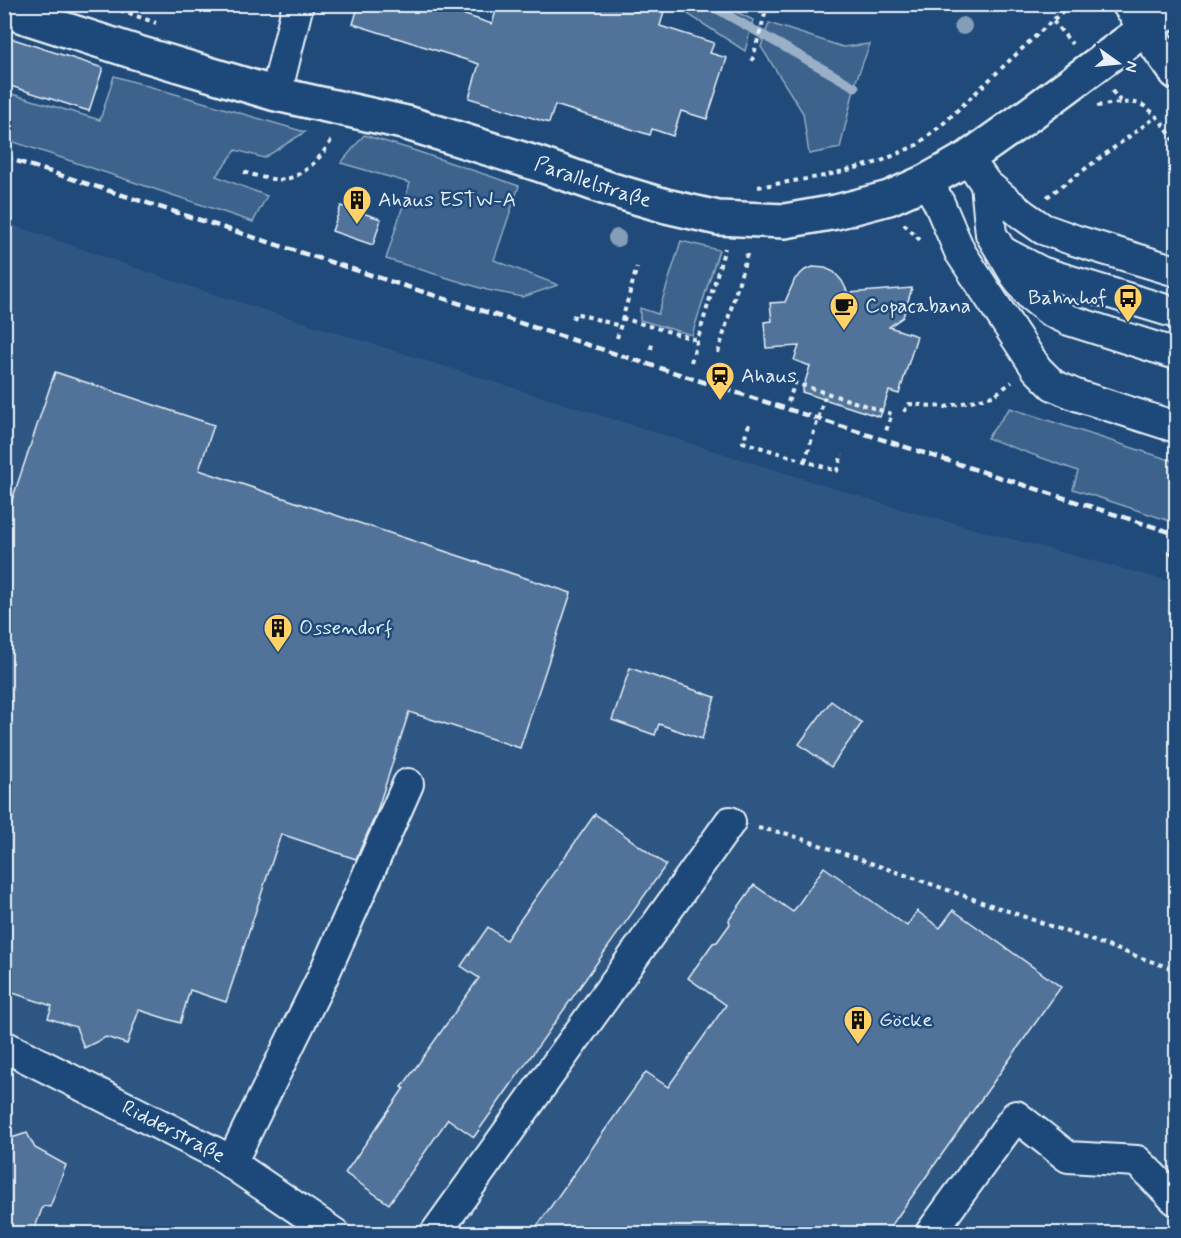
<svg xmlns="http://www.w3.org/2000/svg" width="1181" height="1238" font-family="Mynerve,sans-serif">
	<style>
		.built { fill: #2e5683 }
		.green { fill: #3c628c; stroke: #92aac2; stroke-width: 1.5 }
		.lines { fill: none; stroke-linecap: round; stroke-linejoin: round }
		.stream { stroke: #9ab0c7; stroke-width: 9 }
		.building { fill: #517399; stroke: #e8f1f8; stroke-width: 1.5 }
		.minor-casing { stroke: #e8f1f8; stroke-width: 34 }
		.major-casing { stroke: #e8f1f8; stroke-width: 38 }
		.path { stroke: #e8f1f8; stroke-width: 4; stroke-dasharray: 4.5 4.5; stroke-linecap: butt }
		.minor { stroke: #1f4a7a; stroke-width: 30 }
		.major { stroke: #1f4a7a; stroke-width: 33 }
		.rail { stroke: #e8f1f8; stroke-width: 4.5; stroke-dasharray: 9 4.5; stroke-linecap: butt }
		.path-bridge { stroke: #e8f1f8; stroke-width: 4; stroke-dasharray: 4.5 4.5; stroke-linecap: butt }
		.tree { fill: #849eb9 }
		.labels { text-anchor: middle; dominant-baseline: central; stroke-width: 5; stroke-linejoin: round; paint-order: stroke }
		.street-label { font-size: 21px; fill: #e8f1f8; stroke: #1f4a7a }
		.poi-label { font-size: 21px; fill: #e8f1f8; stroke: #1f4a7a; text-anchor: start }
	</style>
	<rect width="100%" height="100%" fill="#1f4a7a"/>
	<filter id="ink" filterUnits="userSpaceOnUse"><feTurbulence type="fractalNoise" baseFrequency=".0167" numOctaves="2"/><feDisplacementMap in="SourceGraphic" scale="12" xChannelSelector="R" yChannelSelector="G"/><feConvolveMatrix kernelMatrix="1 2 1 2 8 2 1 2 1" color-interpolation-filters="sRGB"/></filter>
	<g filter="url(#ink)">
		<!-- built -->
		<path class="built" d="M5 222 191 287 900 509 1176 583V1233L5 1234Z"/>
		<!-- green -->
		<g class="green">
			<path d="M674 5H722L753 20 745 51Z"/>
			<path d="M769 23 843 47 870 44 856 81 840 148 809 154 803 113 761 47Z"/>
			<path d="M114 76 305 132 264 158 236 150 216 176 267 196 253 222 5 139V92L100 120Z"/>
			<path d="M364 135 410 149 519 186 494 260 558 285 523 297 487 290 386 259 410 183 341 163Z"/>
			<path d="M681 241 719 250 692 335 640 320V308L658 314Z"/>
			<path d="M1010 408 1176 462V523L1073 489 1078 471 987 438Z"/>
		</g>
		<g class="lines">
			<!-- stream -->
			<path class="stream" d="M708 4 855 87"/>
		</g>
		<!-- building -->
		<g class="building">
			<path d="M359 4H432L492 24 498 4H616L637 11 649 6 664 11 660 26 714 43 710 53 727 58 707 119 681 111 673 136 652 129 650 135 555 105 549 123 469 98 479 64 353 24Z"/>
			<path d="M4 36 103 68 89 111 4 84Z"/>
			<path d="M341 206 381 219 373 245 332 231Z"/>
			<path d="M813 267 825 268 834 272 842 281 848 293 912 288 903 317 889 327 917 336 899 394 889 391 880 417 802 392 810 366 794 360 799 346 766 348 764 322 772 321 770 303 785 302 795 279 805 270Z"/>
			<path d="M55 372 214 425 199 470 571 593 520 748 409 712 376 814 356 859 281 834 226 1002 190 990 180 1023 139 1010 127 1044 106 1037 84 1048 76 1027 48 1018 52 1006 4 990V524Z"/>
			<path d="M630 668 715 697 702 739 659 724 655 735 612 720Z"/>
			<path d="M831 701 862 723 831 767 799 744Z"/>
			<path d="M595 814 666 865 474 1137 448 1119 389 1204 345 1173 404 1088 402 1087 479 978 461 966 488 927 506 940Z"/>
			<path d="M824 867 907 926 917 911 940 928 953 910 1061 987 886 1233H532L646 1072 668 1087 726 1005 688 978 713 943 717 942 730 924 729 920 754 885 793 912Z"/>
			<path d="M27 1133 35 1148 66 1165 50 1207 43 1206 33 1233H4V1161L7 1156 5 1140Z"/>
		</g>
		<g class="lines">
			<!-- minor casing -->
			<g class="minor-casing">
				<g id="minor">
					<path d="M1127 4 1145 29"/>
					<path d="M276 94 298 4"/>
					<path d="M979 174 986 184 1023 215 1043 229 1074 240 1176 271"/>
					<path d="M927 181 939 203 960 252 1037 369 1053 385 1076 395 1176 427"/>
					<path d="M986 184 991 234 1016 276 1031 296 1050 311 1069 320 1176 354"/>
					<path d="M1003 252 1041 272 1176 313"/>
					<path id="s1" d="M4 1046 216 1153 335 1234"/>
					<path d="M231 1163 323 976 408 784"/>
					<path d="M435 1234 730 822"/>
					<path d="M930 1234 1016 1116 1068 1157 1137 1161 1176 1200"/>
				</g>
			</g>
			<!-- major casing -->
			<g class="major-casing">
				<g id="major">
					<path id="s2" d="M4 10 135 52 276 94 407 123 538 164 612 190 666 206 718 218 785 221 836 212 889 198 927 181 968 158 1030 114 1176 6"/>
					<path d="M1145 29 1176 72"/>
				</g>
			</g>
			<!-- path -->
			<g class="path">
				<path d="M103 4 156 23"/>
				<path d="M1053 21 1072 44"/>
				<path d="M752 61 765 14V4"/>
				<path d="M1112 91 1122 103"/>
				<path d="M1097 106C1106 104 1133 101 1140 104 1155 110 1168 131 1176 144"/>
				<path d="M244 172C257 176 271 181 285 179 306 176 324 154 333 137"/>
				<path d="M758 187 824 176 879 162 917 145 944 123 1028 43 1063 11 1072 4"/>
				<path d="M1047 197 1157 116"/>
				<path d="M904 224 922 242"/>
				<path d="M622 318 697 340"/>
				<path d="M573 319 575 313 620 326"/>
				<path d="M617 338 637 267"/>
				<path d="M651 349 652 344"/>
				<path d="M718 353 748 251"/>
				<path d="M691 362 725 248"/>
				<path d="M788 402 795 383 892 414 885 434"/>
				<path d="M904 412 909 404 945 407 993 396 1012 382"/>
				<path d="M749 424 743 442 837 471 842 454"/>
				<path d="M758 828 788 834 1176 970"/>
			</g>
			<!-- minor -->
			<use href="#minor" class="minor"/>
			<!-- major -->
			<use href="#major" class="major"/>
			<!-- rail -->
			<g class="rail">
				<path d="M4 157 1176 534"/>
				<path d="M1169 552 1176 555"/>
			</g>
			<!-- path-bridge -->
			<path class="path-bridge" d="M805 461 826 393"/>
		</g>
		<!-- trees -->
		<g class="tree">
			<circle cx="963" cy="26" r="9"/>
			<circle cx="617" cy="238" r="9"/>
		</g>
	</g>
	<!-- icons -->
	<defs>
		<g id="building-pin" transform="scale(1.5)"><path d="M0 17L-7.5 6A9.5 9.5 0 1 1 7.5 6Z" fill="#ffd166" stroke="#1f4a7a"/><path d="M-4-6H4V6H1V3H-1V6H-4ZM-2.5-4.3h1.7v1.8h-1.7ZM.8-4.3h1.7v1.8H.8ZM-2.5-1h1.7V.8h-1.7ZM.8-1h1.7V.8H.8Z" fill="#111"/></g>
		<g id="bus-pin" transform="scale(1.5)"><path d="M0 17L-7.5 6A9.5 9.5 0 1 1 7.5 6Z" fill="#ffd166" stroke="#1f4a7a"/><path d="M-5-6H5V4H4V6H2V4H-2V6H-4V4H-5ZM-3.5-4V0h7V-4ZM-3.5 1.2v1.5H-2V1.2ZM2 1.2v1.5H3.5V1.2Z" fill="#111"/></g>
		<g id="cafe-pin" transform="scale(1.5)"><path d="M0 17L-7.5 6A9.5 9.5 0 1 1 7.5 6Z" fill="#ffd166" stroke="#1f4a7a"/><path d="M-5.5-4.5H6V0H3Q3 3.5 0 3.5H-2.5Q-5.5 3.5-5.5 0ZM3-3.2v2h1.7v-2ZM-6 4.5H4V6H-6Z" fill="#111"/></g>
		<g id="station-pin" transform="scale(1.5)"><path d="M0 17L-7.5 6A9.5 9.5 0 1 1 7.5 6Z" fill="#ffd166" stroke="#1f4a7a"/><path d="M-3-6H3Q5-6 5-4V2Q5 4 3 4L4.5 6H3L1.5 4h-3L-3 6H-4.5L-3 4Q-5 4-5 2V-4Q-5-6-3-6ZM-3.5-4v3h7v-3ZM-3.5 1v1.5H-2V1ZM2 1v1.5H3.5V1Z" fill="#111"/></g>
	</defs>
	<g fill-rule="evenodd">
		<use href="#building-pin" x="357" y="200"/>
		<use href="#bus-pin" x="1128" y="298"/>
		<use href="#cafe-pin" x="844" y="306"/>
		<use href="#station-pin" x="720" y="376"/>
		<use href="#building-pin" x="278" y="628"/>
		<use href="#building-pin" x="858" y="1020"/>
	</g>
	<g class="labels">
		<!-- street labels -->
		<g class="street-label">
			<text stroke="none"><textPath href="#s2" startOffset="614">Parallelstraße</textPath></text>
			<text stroke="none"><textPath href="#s1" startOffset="190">Ridderstraße</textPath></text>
		</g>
		<!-- poi labels -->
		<g class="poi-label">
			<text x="378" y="200">Ahaus ESTW-A</text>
			<text x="1107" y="298" text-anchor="end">Bahnhof</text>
			<text x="865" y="306">Copacabana</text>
			<text x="741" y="376">Ahaus</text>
			<text x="299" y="628">Ossendorf</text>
			<text x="879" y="1020">Göcke</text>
		</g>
	</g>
	<!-- margin -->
	<rect width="1181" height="1238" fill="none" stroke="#1f4a7a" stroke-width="24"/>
	<rect x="12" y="12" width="1157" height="1214" fill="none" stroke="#e8f1f8" stroke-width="2" filter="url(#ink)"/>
	<!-- north arrow -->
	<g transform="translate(1118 63) rotate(105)" stroke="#1f4a7a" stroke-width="4.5" paint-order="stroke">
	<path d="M0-4.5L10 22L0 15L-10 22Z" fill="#e8f1f8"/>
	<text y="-9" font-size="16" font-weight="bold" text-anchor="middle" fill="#e8f1f8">N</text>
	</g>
</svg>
